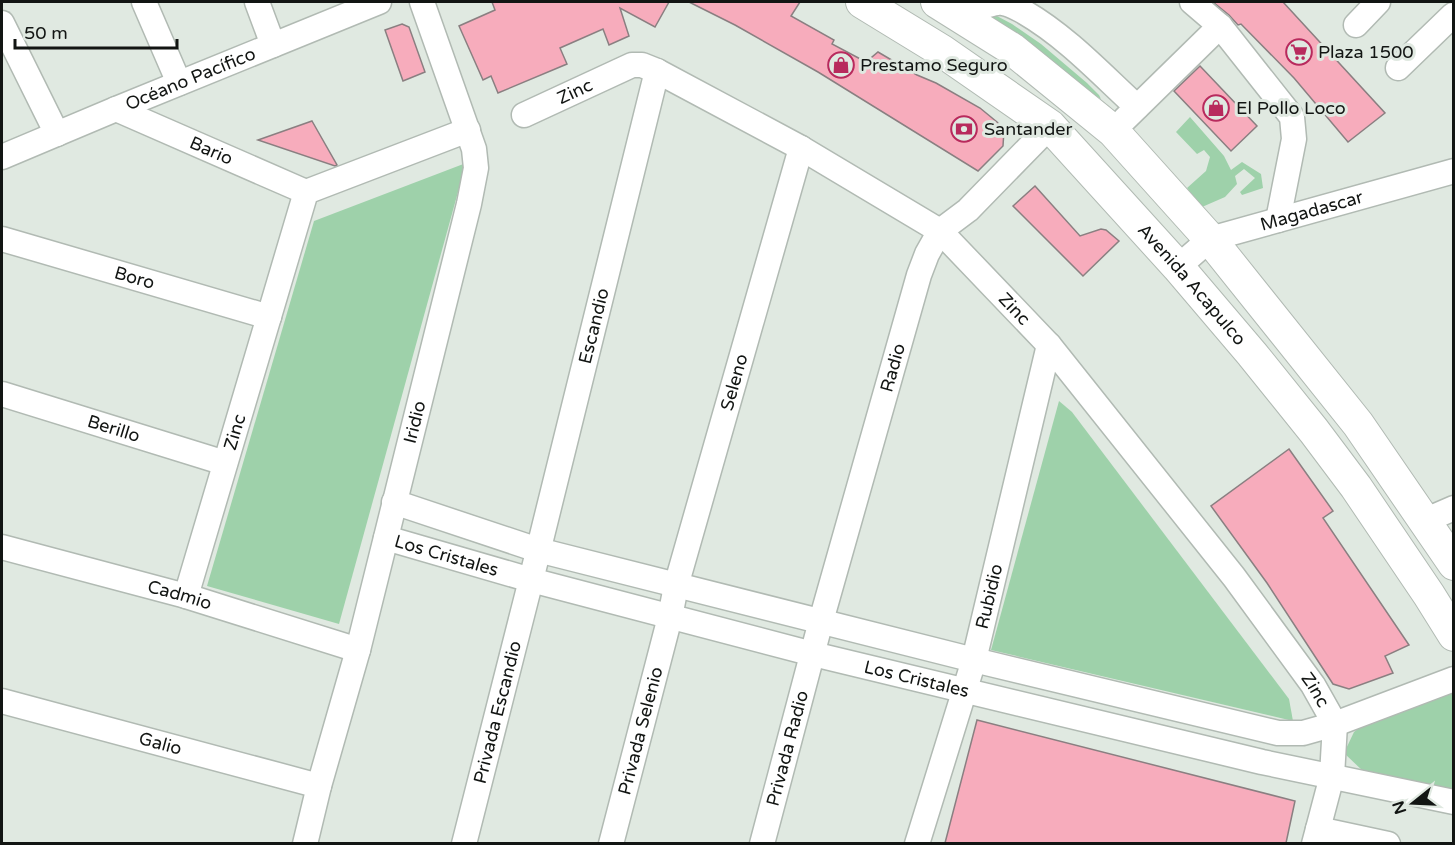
<svg xmlns="http://www.w3.org/2000/svg" width="1455" height="845" font-family="'Varela Round',sans-serif">
	<style>
		.green { fill: #9ed1aa }
		.building { fill: #f7acbc; stroke: #8a7f81; stroke-width: 1.5 }
		.lines { fill: none; stroke-linecap: round; stroke-linejoin: round }
		.minor-casing { stroke: #b1bab3; stroke-width: 27 }
		.major-casing { stroke: #b1bab3; stroke-width: 34 }
		.minor { stroke: #fff; stroke-width: 24 }
		.major { stroke: #fff; stroke-width: 32 }
		.labels { text-anchor: middle; dominant-baseline: central; stroke-width: 6; stroke-linejoin: round; paint-order: stroke }
		.poi-label { font-size: 18px; fill: #121513; stroke: #e0e9e1; text-anchor: start }
		.street-label { font-size: 18px; fill: #121513; stroke: #e0e9e1 }
	</style>
	<rect width="100%" height="100%" fill="#e0e9e1"/>
	<!-- green -->
	<g class="green">
		<path d="M995 15 1012 24 1041 44 1087 83 1099 95 1101 99 1096 96 1053 62 1022 41 985 22 991 16Z"/>
		<path d="M1190 117 1224 156 1231 170 1242 162 1261 174 1263 188 1242 195 1240 192 1255 178 1244 169 1235 176 1237 184 1225 197 1202 207 1187 188 1206 171 1210 157 1204 150 1197 154 1176 132Z"/>
		<path d="M466 163 339 624 207 586 314 221Z"/>
		<path d="M1059 401 1072 412 1289 699 1293 721 991 650Z"/>
		<path d="M1453 691V794L1365 773 1344 753 1354 732 1369 720Z"/>
	</g>
	<!-- building -->
	<g class="building">
		<path d="M492 2H669L655 27 620 8 629 36 609 45 603 29 560 48 567 64 498 93 491 76 483 80 459 26 495 10Z"/>
		<path d="M689 2H800L791 16 834 40 832 44 866 62 878 52 917 75 936 83 980 108 997 122 1004 130 1003 146 978 171 818 72 735 25Z"/>
		<path d="M1213 2H1283L1385 113 1348 142 1294 78 1241 24 1238 25 1229 15Z"/>
		<path d="M402 24 409 27 425 72 403 81 385 30Z"/>
		<path d="M1200 66 1257 126 1231 151 1174 91Z"/>
		<path d="M312 121 337 165 335 166 258 140Z"/>
		<path d="M1035 186 1080 236 1101 229 1106 230 1119 241 1083 276 1013 206Z"/>
		<path d="M1289 449 1333 511 1323 518 1409 645 1385 656 1393 673 1349 689 1333 684 1267 583 1211 506Z"/>
		<path d="M977 720 1295 801 1286 843H945Z"/>
	</g>
	<g class="lines">
		<!-- minor casing -->
		<g class="minor-casing">
			<g id="minor">
				<path d="M144 2 179 83"/>
				<path d="M257 2 273 45"/>
				<path d="M1192 2 1220 26 1292 117 1294 139 1278 220"/>
				<path d="M959 15C969 12 994 1 1003 3 1011 4 1018 9 1024 12 1067 37 1101 74 1137 107"/>
				<path d="M2 23 57 134"/>
				<path d="M1356 25 1378 2"/>
				<path d="M1398 68 1453 15"/>
				<path id="s1" d="M116 109 306 192"/>
				<path id="s2" d="M524 115 632 65H642L657 71 801 148 940 231 1049 345 1234 577 1313 685 1335 724 1332 776 1314 844"/>
				<path d="M1125 119 1220 26"/>
				<path id="s3" d="M2 157 116 109 379 2"/>
				<path id="s4" d="M2 239 269 317"/>
				<path id="s5" d="M1178 267 1210 239 1454 171"/>
				<path id="s6" d="M2 394 225 463"/>
				<path d="M394 502 538 550 974 660 1278 733H1303L1335 724 1454 679"/>
				<path d="M1424 521 1454 508"/>
				<path id="s7" d="M386 538 531 580 813 654 1262 762 1454 802"/>
				<path id="s8" d="M2 547 186 596 358 650"/>
				<path id="s9" d="M186 596 306 192 468 130"/>
				<path id="s10" d="M2 701 319 786"/>
				<path d="M1318 829 1388 844"/>
				<path id="s11" d="M305 844 319 786 358 650 469 204 476 168 474 149 422 2"/>
				<path id="s12" d="M464 844 531 580 657 71"/>
				<path id="s13" d="M611 844 670 617 676 586 801 148"/>
				<path id="s14" d="M762 844 821 621 919 275 927 254 940 231 968 210 1050 126"/>
				<path id="s15" d="M917 844 974 660 1049 345"/>
			</g>
		</g>
		<!-- major casing -->
		<g class="major-casing">
			<g id="major">
				<path id="s16" d="M862 2 942 51 1050 126 1178 267 1252 354 1314 431 1356 487 1429 595 1454 635"/>
				<path d="M937 2 1012 49 1113 131 1210 239 1358 424 1454 564"/>
			</g>
		</g>
		<!-- minor -->
		<use href="#minor" class="minor"/>
		<!-- major -->
		<use href="#major" class="major"/>
	</g>
	<!-- icons -->
	<defs>
		<g id="supermarket-ring" transform="scale(1.35)"><circle r="9.5" fill="#e0e9e1" stroke="#b82a5d" stroke-width="1.5"/><path d="M-6-5.5h2.5l.6 2H6L4.5 2H-2.5L-4.4-4H-6ZM-1.5 3.2a1.3 1.3 0 1 0 .1 0ZM3 3.2a1.3 1.3 0 1 0 .1 0Z" fill="#b82a5d"/></g>
		<g id="shop-ring" transform="scale(1.35)"><circle r="9.5" fill="#e0e9e1" stroke="#b82a5d" stroke-width="1.5"/><path d="M-5-2.5h2.3a2.7 3.5 0 0 1 5.4 0H5L5.5 6h-11ZM-1.5-2.5h3a1.5 2.3 0 0 0-3 0Z" fill="#b82a5d"/></g>
		<g id="bank-ring" transform="scale(1.35)"><circle r="9.5" fill="#e0e9e1" stroke="#b82a5d" stroke-width="1.5"/><path d="M-6-4H6V4H-6ZM0-2.3a2.3 2.3 0 1 0 0 4.6a2.3 2.3 0 1 0 0-4.6Z" fill="#b82a5d"/></g>
	</defs>
	<g fill-rule="evenodd">
		<use href="#supermarket-ring" x="1299" y="52"/>
		<use href="#shop-ring" x="841" y="65"/>
		<use href="#shop-ring" x="1216" y="108"/>
		<use href="#bank-ring" x="964" y="129"/>
	</g>
	<g class="labels">
		<!-- poi labels -->
		<g class="poi-label">
			<text x="1318" y="52">Plaza 1500</text>
			<text x="860" y="65">Prestamo Seguro</text>
			<text x="1236" y="108">El Pollo Loco</text>
			<text x="984" y="129">Santander</text>
		</g>
		<!-- street labels -->
		<g class="street-label">
			<text stroke="none"><textPath href="#s3" startOffset="204">Océano Pacífico</textPath></text>
			<text stroke="none"><textPath href="#s2" startOffset="56">Zinc</textPath></text>
			<text stroke="none"><textPath href="#s1" startOffset="104">Bario</textPath></text>
			<text stroke="none"><textPath href="#s5" startOffset="148">Magadascar</textPath></text>
			<text stroke="none"><textPath href="#s4" startOffset="138">Boro</textPath></text>
			<text stroke="none"><textPath href="#s16" startOffset="438">Avenida Acapulco</textPath></text>
			<text stroke="none"><textPath href="#s2" startOffset="578">Zinc</textPath></text>
			<text stroke="none"><textPath href="#s12" startOffset="534">Escandio</textPath></text>
			<text stroke="none"><textPath href="#s14" startOffset="494">Radio</textPath></text>
			<text stroke="none"><textPath href="#s13" startOffset="478">Seleno</textPath></text>
			<text stroke="none"><textPath href="#s11" startOffset="436">Iridio</textPath></text>
			<text stroke="none"><textPath href="#s6" startOffset="117">Berillo</textPath></text>
			<text stroke="none"><textPath href="#s9" startOffset="171">Zinc</textPath></text>
			<text stroke="none"><textPath href="#s7" startOffset="63">Los Cristales</textPath></text>
			<text stroke="none"><textPath href="#s8" startOffset="184">Cadmio</textPath></text>
			<text stroke="none"><textPath href="#s15" startOffset="258">Rubidio</textPath></text>
			<text stroke="none"><textPath href="#s7" startOffset="549">Los Cristales</textPath></text>
			<text stroke="none"><textPath href="#s2" startOffset="1064">Zinc</textPath></text>
			<text stroke="none"><textPath href="#s12" startOffset="136">Privada Escandio</textPath></text>
			<text stroke="none"><textPath href="#s13" startOffset="117">Privada Selenio</textPath></text>
			<text stroke="none"><textPath href="#s10" startOffset="164">Galio</textPath></text>
			<text stroke="none"><textPath href="#s14" startOffset="99">Privada Radio</textPath></text>
		</g>
	</g>
	<!-- border -->
	<rect width="1455" height="845" fill="none" stroke="#121513" stroke-width="6"/>
	<!-- north arrow -->
	<g transform="translate(1413 803) rotate(252)" stroke="#e0e9e1" stroke-width="4.5" paint-order="stroke">
	<path d="M0-4.5L10 22L0 15L-10 22Z" fill="#121513"/>
	<text y="-9" font-size="16" font-weight="bold" text-anchor="middle" fill="#121513">N</text>
	</g>
	<!-- scale -->
	<path d="M15 39v9h162v-9" fill="none" stroke="#121513" stroke-width="3"/>
	<text x="24" y="39" font-size="18" fill="#121513" stroke="#e0e9e1" stroke-width="4.5" paint-order="stroke">50 m</text>
</svg>
